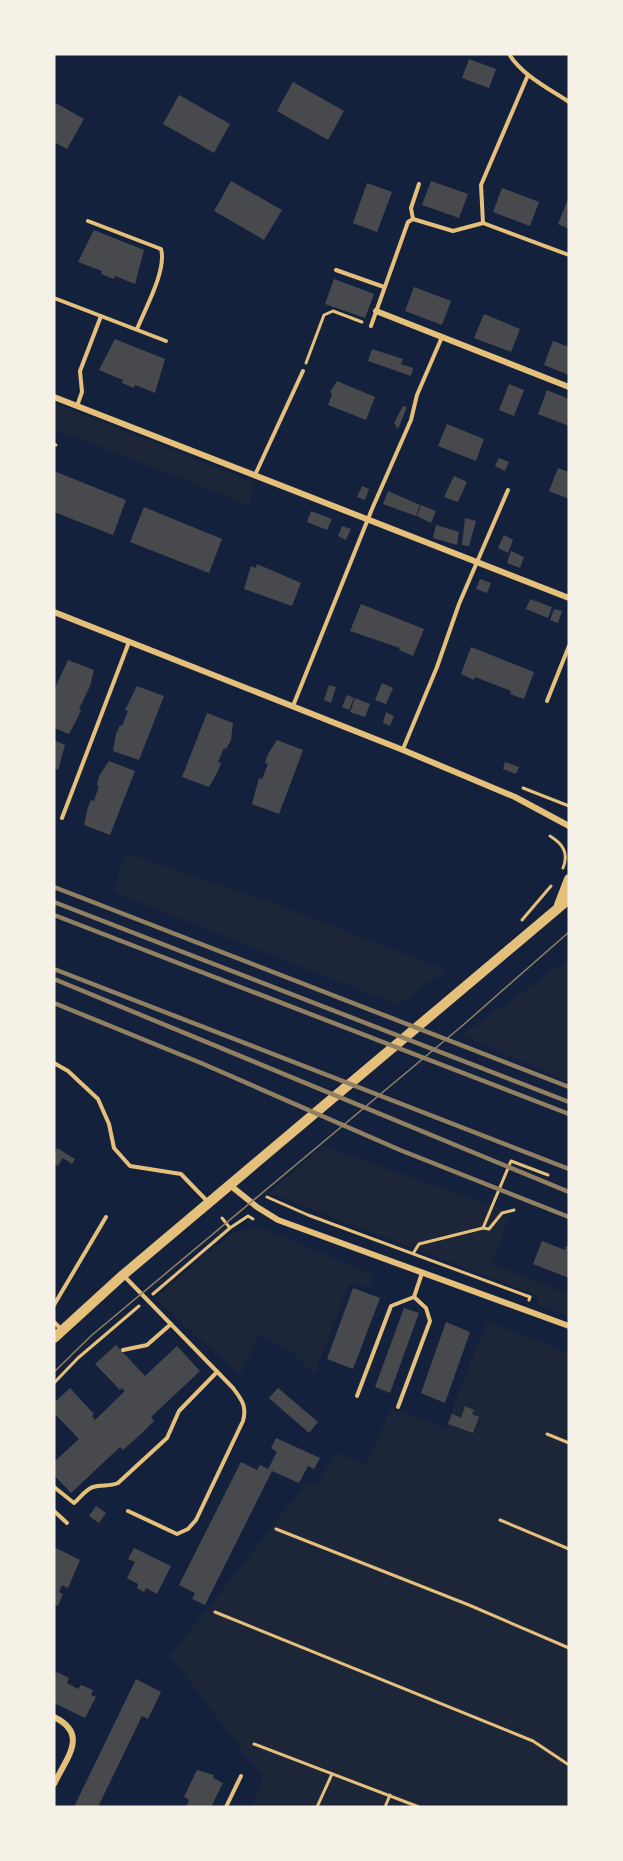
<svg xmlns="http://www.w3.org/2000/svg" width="623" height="1861" font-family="'PT Sans Narrow',sans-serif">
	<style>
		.green { fill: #1d2539 }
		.building { fill: #48494c }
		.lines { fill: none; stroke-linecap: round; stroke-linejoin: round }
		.path { stroke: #e5c07b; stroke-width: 3 }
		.service { stroke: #e5c07b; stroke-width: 4 }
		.minor { stroke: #e5c07b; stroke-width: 6 }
		.secondary { stroke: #e5c07b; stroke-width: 10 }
		.tram { stroke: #918062; stroke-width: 1.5 }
		.rail { stroke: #918062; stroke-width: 4.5 }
	</style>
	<rect width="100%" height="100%" fill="#14213d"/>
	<!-- green -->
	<g class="green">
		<path d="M54 403 256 483 249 505 54 429Z"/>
		<path d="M126 853 271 902 446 970 398 1005 113 892Z"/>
		<path d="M569 959V1082L462 1035Z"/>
		<path d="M322 1146 511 1212 492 1264 569 1294V1317L538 1305V1296L269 1193Z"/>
		<path d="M257 1226 372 1274V1288L349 1284 314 1374 293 1353 260 1334 240 1376 155 1298 229 1235Z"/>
		<path d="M487 1321 569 1353V1807H250L263 1778 170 1656 308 1481 316 1485 336 1453 367 1464 391 1408 445 1428Z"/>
	</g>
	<!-- building -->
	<g class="building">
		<path d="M469 59 496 69 489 88 462 78Z"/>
		<path d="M293 82 344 111 328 140 277 111Z"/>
		<path d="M179 95 230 124 214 153 163 124Z"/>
		<path d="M54 102 84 119 67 149 54 142Z"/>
		<path d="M231 181 282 210 264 240 214 211Z"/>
		<path d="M431 181 468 194 459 218 422 205Z"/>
		<path d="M367 183 392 192 377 232 353 223Z"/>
		<path d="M502 188 539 202 530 226 493 212Z"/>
		<path d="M567 201H569V229L558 224Z"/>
		<path d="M94 230 144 250 135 284 115 276 114 279 101 274 102 271 78 262Z"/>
		<path d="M334 279 374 294 365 318 325 304Z"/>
		<path d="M414 287 451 301 442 325 405 311Z"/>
		<path d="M484 314 520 329 511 352 474 338Z"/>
		<path d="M115 339 165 359 155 393 135 385 134 388 122 383 123 380 99 370Z"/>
		<path d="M553 341 569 347V375L544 365Z"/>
		<path d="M372 349 403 359 401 364 413 368 411 376 368 361Z"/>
		<path d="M337 381 375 397 366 420 328 405 332 394 330 392Z"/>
		<path d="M509 384 524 390 514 416 499 410Z"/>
		<path d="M547 390 569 399V426L538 414Z"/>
		<path d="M403 406 407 407 398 429 394 423Z"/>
		<path d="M447 424 484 439 476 461 438 446Z"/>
		<path d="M499 458 509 462 505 471 495 466Z"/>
		<path d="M558 468 569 472V499L549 491Z"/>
		<path d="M54 471 126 500 113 535 54 512Z"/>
		<path d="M454 476 467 482 458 502 444 497Z"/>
		<path d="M362 486 369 489 365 500 357 497Z"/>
		<path d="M388 491 420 505 416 516 383 504Z"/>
		<path d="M421 505 436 511 431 523 417 516Z"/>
		<path d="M144 507 222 539 209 573 130 542Z"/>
		<path d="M311 511 332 519 327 530 307 522Z"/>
		<path d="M465 518 476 521 469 546 462 545Z"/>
		<path d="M436 525 459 532 457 545 433 538Z"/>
		<path d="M342 526 351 529 346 540 338 536Z"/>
		<path d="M504 535 513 540 508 553 498 548Z"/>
		<path d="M511 551 524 557 520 568 507 563Z"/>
		<path d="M257 564 301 583 292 606 244 589 251 566 256 568Z"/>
		<path d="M480 579 491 583 487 593 476 589Z"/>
		<path d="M530 599 552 607 548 618 526 609Z"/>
		<path d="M361 604 424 629 413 656 399 650 400 648 350 631Z"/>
		<path d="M554 609 562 611 558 623 550 620Z"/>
		<path d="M471 647 534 672 524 699 510 694 511 691 475 677 474 680 461 674Z"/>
		<path d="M68 660 94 670 90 686 79 709 81 710 78 717 69 734 54 728V690Z"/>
		<path d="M382 683 393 688 386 704 375 700Z"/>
		<path d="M329 685 336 687 331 703 324 700Z"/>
		<path d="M137 686 164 696 139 760 113 751 116 734 120 725 122 726 128 711 125 710Z"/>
		<path d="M347 695 354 698 349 710 342 707Z"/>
		<path d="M355 698 370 704 365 717 350 712Z"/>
		<path d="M386 712 394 716 390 726 383 723Z"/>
		<path d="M207 713 233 723 231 740 226 749 224 748 218 762 221 763 218 771 209 787 182 777Z"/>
		<path d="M54 740 65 745 58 770 54 769Z"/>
		<path d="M277 740 303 750 279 814 252 804 259 778 262 779 268 764 265 763 268 754Z"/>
		<path d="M109 761 135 771 110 835 84 825 88 807 91 800 94 801 99 786 97 785 99 776Z"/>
		<path d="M505 762 519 767 516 774 503 769Z"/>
		<path d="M57 1148 75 1159 72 1164 63 1158 58 1166 54 1163V1153Z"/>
		<path d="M542 1241 565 1250 566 1246 569 1247V1278L533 1264Z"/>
		<path d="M353 1288 380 1298 353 1369 327 1359Z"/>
		<path d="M404 1308 419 1313 390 1393 375 1387Z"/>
		<path d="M446 1322 470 1332 445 1403 421 1393Z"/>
		<path d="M116 1345 145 1376 177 1346 200 1371 151 1417 154 1421 142 1433 123 1450 120 1447 71 1493 54 1475V1462L79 1439 54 1413V1403L70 1388 94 1414 92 1416 95 1420 125 1391 122 1388 120 1390 95 1364Z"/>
		<path d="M278 1388 318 1422 309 1433 269 1398Z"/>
		<path d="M465 1406 474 1410 472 1414 479 1417 473 1433 448 1424 452 1414 461 1418Z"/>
		<path d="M276 1438 320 1458 314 1469 308 1466 299 1483 272 1471 205 1605 192 1599 195 1593 179 1585 241 1462 257 1470 260 1465 268 1469 277 1452 271 1448Z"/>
		<path d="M96 1506 106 1513 99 1523 89 1516Z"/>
		<path d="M54 1547 80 1560 68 1588 62 1585 59 1592 63 1594 58 1606 54 1604Z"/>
		<path d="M134 1548 171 1566 157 1594 146 1588 144 1592 137 1588 138 1584 127 1578 135 1562 128 1559Z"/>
		<path d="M57 1672 69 1678 67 1683 78 1689 81 1685 93 1690 91 1695 96 1697 85 1718 54 1703V1676Z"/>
		<path d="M136 1679 161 1692 148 1719 142 1716 98 1807H74Z"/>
		<path d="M197 1770 214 1775 213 1778 223 1783 211 1807H186L189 1800 184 1797Z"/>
	</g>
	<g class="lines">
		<!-- path -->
		<g class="path">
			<path d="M306 363 324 315 333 311 362 322"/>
			<path d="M54 444 56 445"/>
			<path d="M523 788 569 806"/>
			<path d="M550 836C563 844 569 853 563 868"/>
			<path d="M522 920 551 886"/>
			<path d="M267 1197 308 1215 530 1297 529 1300"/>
			<path d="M222 1218 230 1228 248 1216 253 1219"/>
			<path d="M483 1228 489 1229 502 1213 514 1210"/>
			<path d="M414 1252 419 1244 483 1228 511 1161 548 1175"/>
			<path d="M153 1294 230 1228"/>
			<path d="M54 1383 78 1358 139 1306"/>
			<path d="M547 1434 569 1443"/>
			<path d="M500 1520 569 1549"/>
			<path d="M276 1529 469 1605 569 1648"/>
			<path d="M215 1612 533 1741 569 1765"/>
			<path d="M254 1744 419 1807"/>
			<path d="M317 1807 332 1774"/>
			<path d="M385 1807 390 1795"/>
		</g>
		<!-- service -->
		<g class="service">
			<path d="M509 54C523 76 548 88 569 102"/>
			<path d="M413 219 411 208 419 184"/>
			<path d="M88 221 161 249C167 270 145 309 137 329"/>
			<path d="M483 223 481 185 528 75"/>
			<path d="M336 270 384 287"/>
			<path d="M54 298 166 341"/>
			<path d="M371 326 408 222 413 219 453 231 483 223 569 255"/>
			<path d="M77 406 82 392 80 371 101 316"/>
			<path d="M255 475 303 371"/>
			<path d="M547 701 569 646"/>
			<path d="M293 706 372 509 411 420 417 395 442 337"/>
			<path d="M403 749 437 667 459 604 508 490"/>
			<path d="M62 818 129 642"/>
			<path d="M54 1063 68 1071 98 1099 109 1124 114 1148 130 1166 181 1174 208 1202"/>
			<path d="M125 1277 233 1388C242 1400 247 1406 243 1421L196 1520 188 1529 177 1534 128 1511"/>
			<path d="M54 1305 106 1217"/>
			<path d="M54 1322 61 1329"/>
			<path d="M123 1350 147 1345 171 1324"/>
			<path d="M357 1396 391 1306 414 1297 422 1273"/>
			<path d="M398 1407 430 1321 426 1308 414 1297"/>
			<path d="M54 1487 74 1503C80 1498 86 1489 93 1487 102 1484 109 1487 118 1483L167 1438 179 1411 217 1372"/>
			<path d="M54 1511 67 1523"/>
			<path d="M226 1807 241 1776"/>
		</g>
		<!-- minor -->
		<g class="minor">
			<path d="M376 311 569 387"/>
			<path d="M54 397 569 598"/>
			<path d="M54 612 403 750 515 797 569 826"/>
			<path d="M231 1186 257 1207 278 1220 569 1326"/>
			<path d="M54 1717C89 1734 67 1757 54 1784"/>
		</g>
		<!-- secondary -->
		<g class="secondary">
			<path d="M559 905 569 879"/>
			<path d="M54 1338 123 1275 569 899"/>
		</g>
		<!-- tram -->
		<path class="tram" d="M54 1372 92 1335 462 1026 569 932"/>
		<!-- rail -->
		<g class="rail">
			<path d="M54 887 569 1087"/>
			<path d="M54 902 569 1102"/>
			<path d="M54 915 569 1114"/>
			<path d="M54 969 569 1169"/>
			<path d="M54 979 569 1192"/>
			<path d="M54 1003 201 1063 400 1150 569 1217"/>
		</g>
	</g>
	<!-- border -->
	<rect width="623" height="1861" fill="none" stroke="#f6f1e7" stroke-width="111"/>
</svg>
